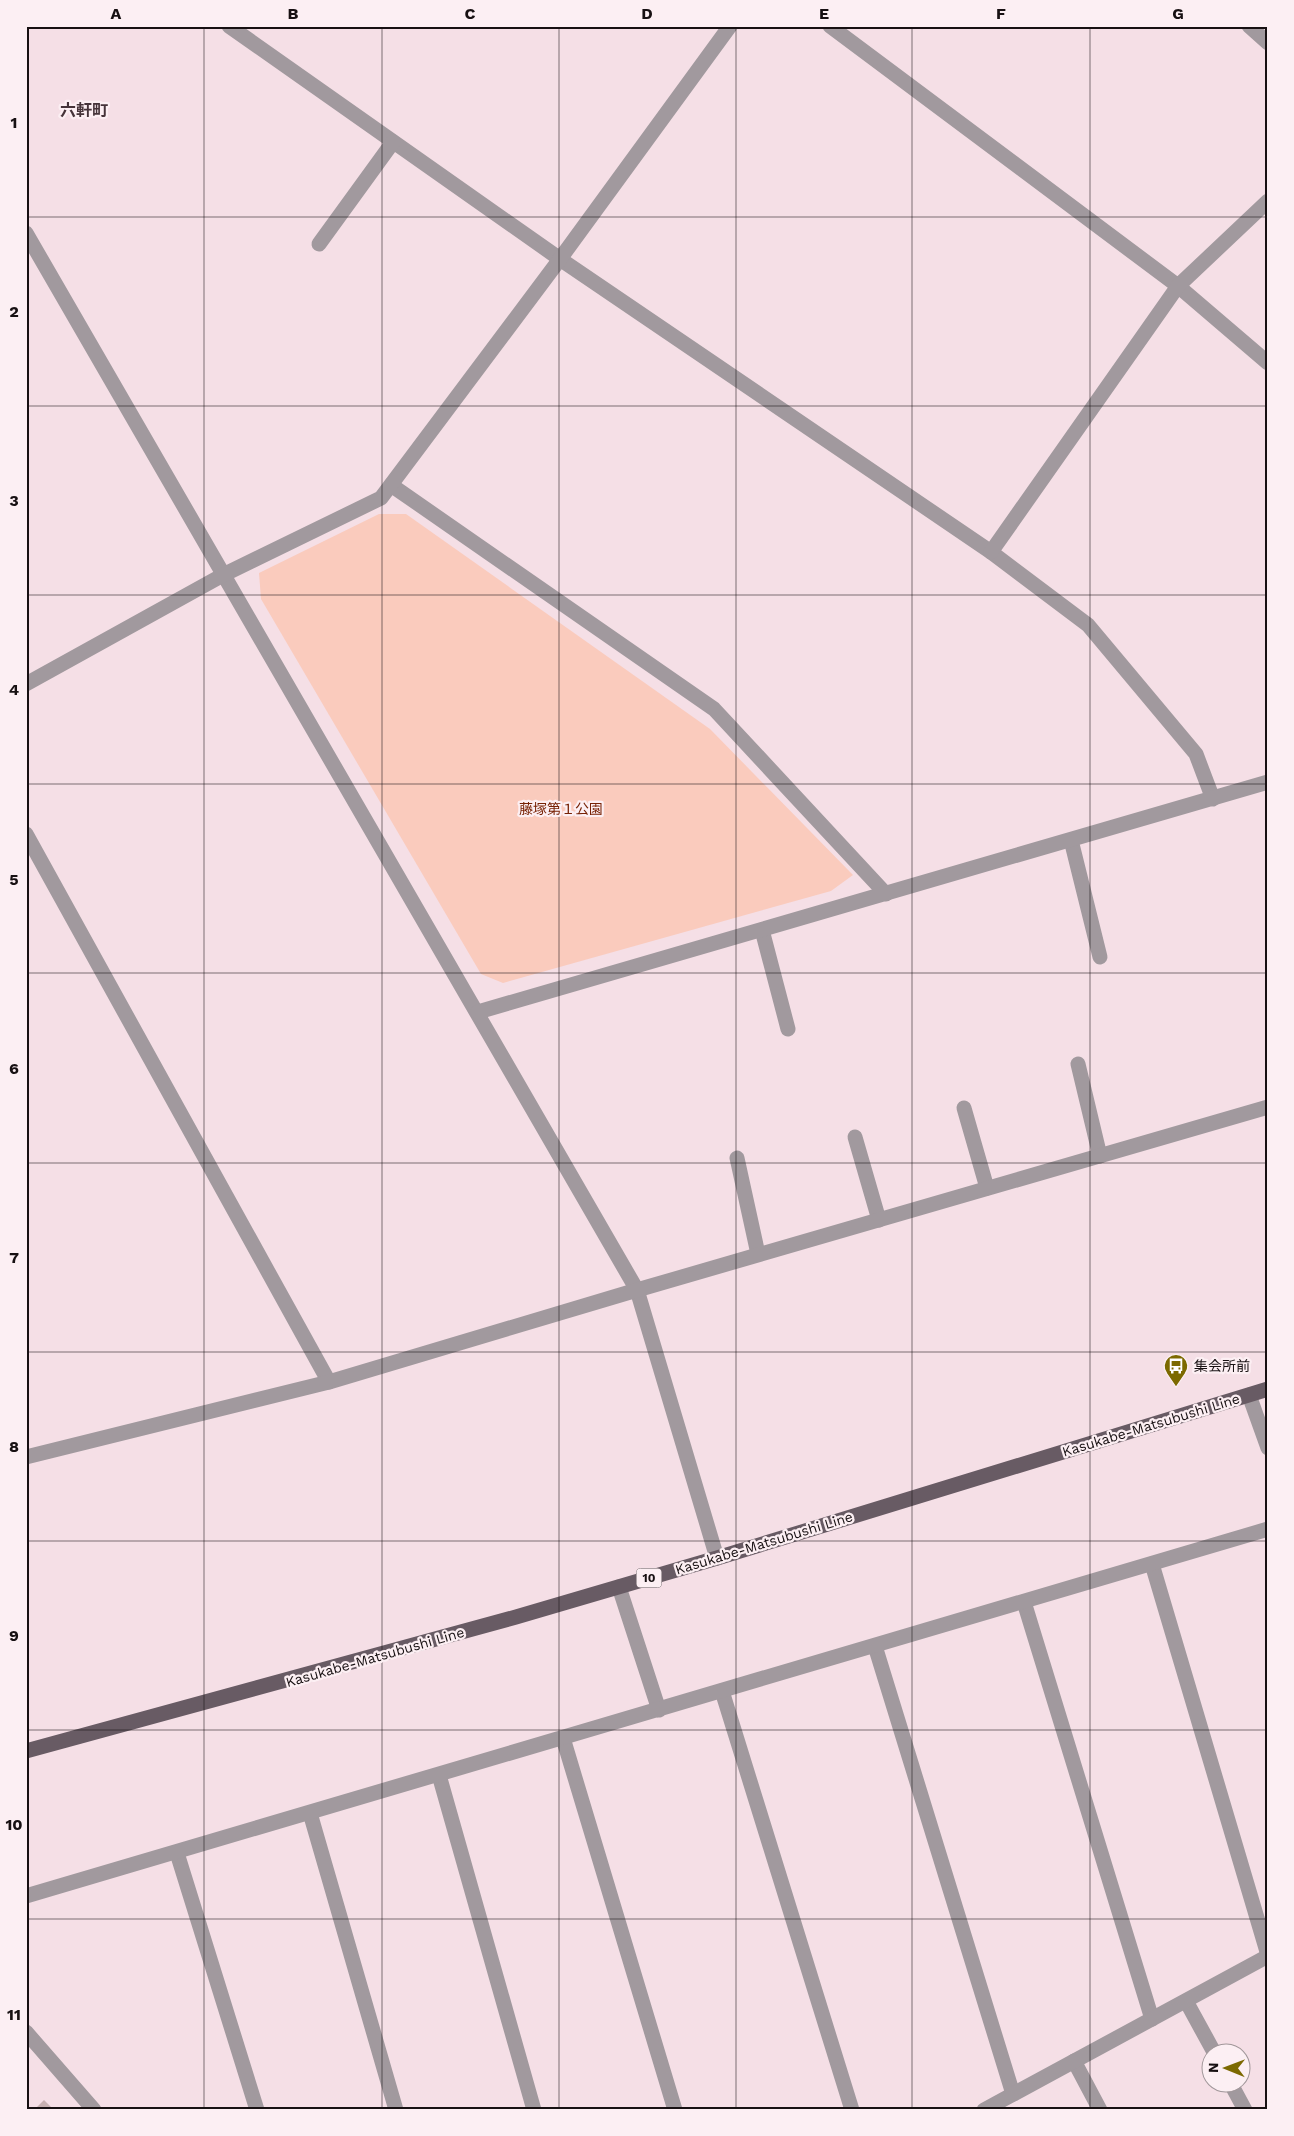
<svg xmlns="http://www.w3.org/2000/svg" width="1294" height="2136" font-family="'Work Sans','Noto Sans JP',sans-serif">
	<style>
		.green { fill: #facbbd }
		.building { fill: #c7b0b1 }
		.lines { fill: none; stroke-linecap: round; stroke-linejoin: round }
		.minor { stroke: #a1999e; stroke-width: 15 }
		.major { stroke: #685b64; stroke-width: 15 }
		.grid { fill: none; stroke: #171012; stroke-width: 1; stroke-opacity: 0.55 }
		.labels { text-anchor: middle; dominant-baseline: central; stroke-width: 4.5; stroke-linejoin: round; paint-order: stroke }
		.shield { fill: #fceff3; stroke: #5c5356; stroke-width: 1 }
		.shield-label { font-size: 12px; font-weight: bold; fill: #171012 }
		.park-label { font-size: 14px; fill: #772205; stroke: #fceff3 }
		.poi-label { font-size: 14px; fill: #171012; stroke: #fceff3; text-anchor: start }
		.street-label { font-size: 14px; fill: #171012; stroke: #fceff3 }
		.quarter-label { font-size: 16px; font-weight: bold; fill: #46343a; stroke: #fceff3 }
		.neatline { fill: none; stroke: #171012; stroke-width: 2 }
		.grid-label { font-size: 16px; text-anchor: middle; font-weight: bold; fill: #171012 }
	</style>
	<rect width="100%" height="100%" fill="#f5dfe6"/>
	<!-- green -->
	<path class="green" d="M379 514H406L710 729 853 875 831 891 503 983 481 974 261 599 259 573Z"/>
	<!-- building -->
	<path class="building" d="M44 2100 54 2110H34Z"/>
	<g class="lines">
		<!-- minor -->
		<g class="minor">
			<path d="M229 26 560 259 991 552 1088 625 1196 754 1213 799"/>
			<path d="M830 26 1178 286 1268 363"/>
			<path d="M1249 26 1268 43"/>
			<path d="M26 233 637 1290 717 1558"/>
			<path d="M319 244 393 142"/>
			<path d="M391 485 714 709 886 894"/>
			<path d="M991 552 1178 286 1268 201"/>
			<path d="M26 684 223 575 381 498 560 259 730 26"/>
			<path d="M26 834 329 1382"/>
			<path d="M1071 840 1100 957"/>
			<path d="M762 930 788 1029"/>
			<path d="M478 1012 1268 782"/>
			<path d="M1078 1064 1100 1156"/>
			<path d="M964 1108 987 1188"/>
			<path d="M855 1137 879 1220"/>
			<path d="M737 1158 758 1254"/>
			<path d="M1249 1395 1268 1448"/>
			<path d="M26 1457 329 1382 637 1290 1268 1107"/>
			<path d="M1152 1564 1268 1955"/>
			<path d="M619 1587 659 1710"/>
			<path d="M1024 1602 1152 2019"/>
			<path d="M875 1646 1013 2094"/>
			<path d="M722 1691 852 2110"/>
			<path d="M563 1738 675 2110"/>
			<path d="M439 1775 534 2110"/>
			<path d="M310 1813 396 2110"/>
			<path d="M177 1853 257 2110"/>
			<path d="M26 1896 1268 1529"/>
			<path d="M1186 2001 1215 2054"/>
			<path d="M26 2032 94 2110"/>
			<path d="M1074 2061 1100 2110"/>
			<path d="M1231 2084 1245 2110"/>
			<path d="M984 2110 1268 1956"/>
		</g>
		<!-- major -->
		<path class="major" d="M26 1751 516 1617 717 1558 1268 1389"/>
	</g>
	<!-- grid -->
	<path class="grid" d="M204 26V2110M382 26V2110M559 26V2110M736 26V2110M912 26V2110M1090 26V2110M26 217H1268M26 406H1268M26 595H1268M26 784H1268M26 973H1268M26 1163H1268M26 1352H1268M26 1541H1268M26 1730H1268M26 1919H1268"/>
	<!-- icons -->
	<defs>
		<g id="bus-pin" transform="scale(1.25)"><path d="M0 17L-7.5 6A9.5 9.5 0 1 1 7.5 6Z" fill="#7c6900" stroke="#fceff3"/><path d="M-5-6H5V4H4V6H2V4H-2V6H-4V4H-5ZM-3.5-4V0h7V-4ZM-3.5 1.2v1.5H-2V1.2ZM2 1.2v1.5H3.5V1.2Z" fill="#fff"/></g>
	</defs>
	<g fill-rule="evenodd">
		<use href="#bus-pin" x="1176" y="1366"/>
	</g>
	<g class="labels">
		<!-- shield labels -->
		<rect class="shield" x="636.5" y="1568.5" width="25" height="19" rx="4"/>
		<g class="shield-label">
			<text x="649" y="1578">10</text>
		</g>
		<!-- park labels -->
		<g class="park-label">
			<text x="561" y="809">藤塚第１公園</text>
		</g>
		<!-- poi labels -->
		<g class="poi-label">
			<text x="1194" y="1366">集会所前</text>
		</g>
		<!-- street labels -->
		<g class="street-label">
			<text transform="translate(1151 1425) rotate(-17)">Kasukabe-Matsubushi Line</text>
			<text transform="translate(764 1543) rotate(-17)">Kasukabe-Matsubushi Line</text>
			<text transform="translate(375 1657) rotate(-16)">Kasukabe-Matsubushi Line</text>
		</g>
		<!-- quarter labels -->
		<g class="quarter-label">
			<text x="84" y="110">六軒町</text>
		</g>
	</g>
	<!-- border -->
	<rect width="1294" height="2136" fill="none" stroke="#fceff3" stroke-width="55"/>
	<!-- north arrow -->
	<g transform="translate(1226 2068) rotate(271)"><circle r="24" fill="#fceff3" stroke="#a09699"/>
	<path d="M0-4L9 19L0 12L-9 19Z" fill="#7c6900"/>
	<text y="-8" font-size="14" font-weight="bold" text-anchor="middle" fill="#171012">N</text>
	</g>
	<rect x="28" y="28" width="1238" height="2080" class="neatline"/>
	<g class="grid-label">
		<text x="116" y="19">A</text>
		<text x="293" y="19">B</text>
		<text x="470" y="19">C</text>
		<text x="647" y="19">D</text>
		<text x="824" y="19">E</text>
		<text x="1001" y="19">F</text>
		<text x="1178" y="19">G</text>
		<text x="14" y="128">1</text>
		<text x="14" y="317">2</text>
		<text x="14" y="506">3</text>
		<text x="14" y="695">4</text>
		<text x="14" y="885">5</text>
		<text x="14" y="1074">6</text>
		<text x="14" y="1263">7</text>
		<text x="14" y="1452">8</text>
		<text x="14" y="1641">9</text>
		<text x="14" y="1830">10</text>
		<text x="14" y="2020">11</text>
	</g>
</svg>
